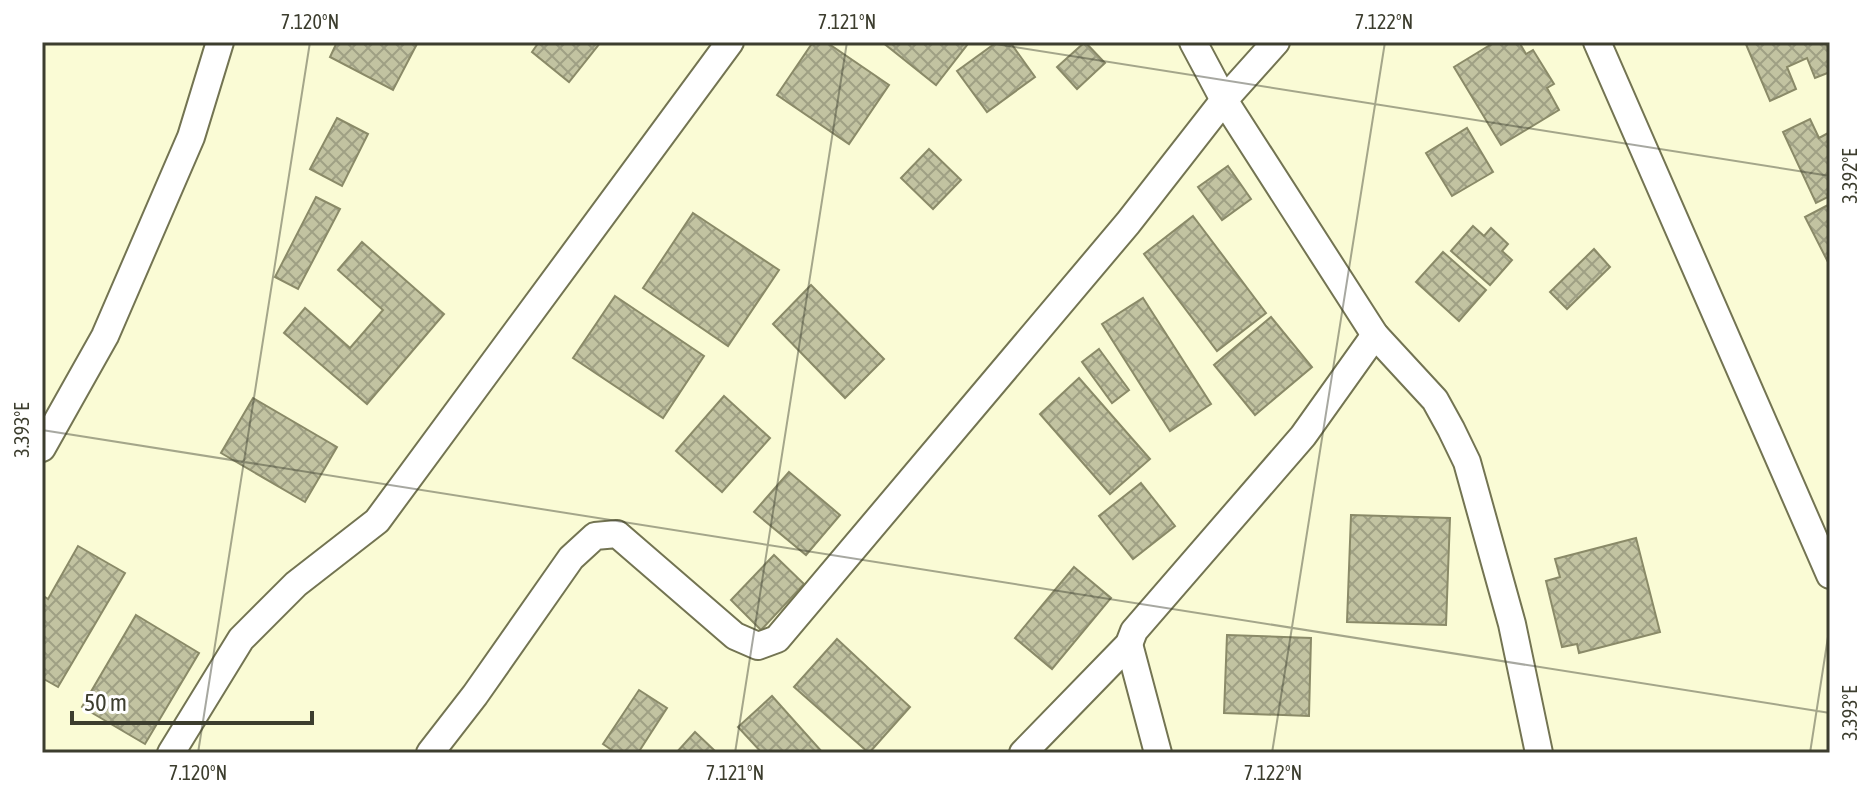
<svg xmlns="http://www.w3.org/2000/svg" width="1872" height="795" font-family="'Asap Condensed',sans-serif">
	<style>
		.building { fill: url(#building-cross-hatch); stroke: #8a8a68; stroke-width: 2 }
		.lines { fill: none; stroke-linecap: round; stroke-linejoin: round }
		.minor-casing { stroke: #737452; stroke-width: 30 }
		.minor { stroke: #fff; stroke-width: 26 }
		.ticks { fill: none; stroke: #3c3d2e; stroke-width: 2; stroke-opacity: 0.45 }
		.neatline { fill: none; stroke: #3c3d2e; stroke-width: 3 }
		.ticks-label { font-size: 20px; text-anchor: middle; fill: #3c3d2e }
	</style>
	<defs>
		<pattern id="building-cross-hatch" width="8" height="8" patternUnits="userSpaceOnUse" patternTransform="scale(2)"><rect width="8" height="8" fill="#c2c3a1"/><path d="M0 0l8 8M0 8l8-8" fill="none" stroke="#9fa084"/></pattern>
	</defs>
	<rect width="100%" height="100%" fill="#fafbd5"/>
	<!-- building -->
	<g class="building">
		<path d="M337 42H418L393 90 330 57Z"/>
		<path d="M539 42H599L600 43 569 82 532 52Z"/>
		<path d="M813 42H826L889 85 849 144 777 95Z"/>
		<path d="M882 42H964L967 45 936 85Z"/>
		<path d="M997 42H1010L1035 77 987 112 957 71Z"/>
		<path d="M1085 42 1105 63 1077 89 1057 67Z"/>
		<path d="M1495 42H1519L1526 54 1533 50 1554 84 1547 88 1559 110 1501 145 1454 67Z"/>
		<path d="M1745 42H1827L1830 72 1815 78 1807 58 1787 67 1796 89 1770 101Z"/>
		<path d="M337 118 368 134 342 186 310 169Z"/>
		<path d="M1810 119 1819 138 1830 132V196L1816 203 1783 132Z"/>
		<path d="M1467 128 1493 172 1452 196 1426 153Z"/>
		<path d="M929 149 961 180 933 209 901 178Z"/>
		<path d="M1228 166 1251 199 1222 220 1198 187Z"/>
		<path d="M316 197 340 209 298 289 275 277Z"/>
		<path d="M1830 204V266L1805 217Z"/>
		<path d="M693 213 779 270 728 346 643 288Z"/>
		<path d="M1193 216 1266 313 1217 351 1144 254Z"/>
		<path d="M1473 226 1484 236 1491 228 1508 244 1502 251 1512 260 1490 285 1451 251Z"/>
		<path d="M362 242 444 314 367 404 284 333 305 308 350 348 383 310 338 270Z"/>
		<path d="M1594 249 1610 267 1567 309 1550 292Z"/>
		<path d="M1443 252 1486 290 1459 321 1416 282Z"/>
		<path d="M811 285 884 359 845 398 773 324Z"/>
		<path d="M615 296 704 356 663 418 573 358Z"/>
		<path d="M1143 298 1211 404 1170 431 1102 324Z"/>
		<path d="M1271 317 1312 367 1255 415 1214 365Z"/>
		<path d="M1099 349 1129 390 1112 403 1082 362Z"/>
		<path d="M1079 378 1150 459 1110 494 1040 414Z"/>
		<path d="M724 396 770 438 722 492 676 451Z"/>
		<path d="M253 398 337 447 305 502 221 453Z"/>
		<path d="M789 472 840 515 806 555 754 512Z"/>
		<path d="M1141 483 1175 526 1133 559 1099 516Z"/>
		<path d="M1351 515 1450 518 1446 625 1347 622Z"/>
		<path d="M1636 538 1660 632 1579 653 1577 644 1562 647 1546 581 1560 577 1555 559Z"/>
		<path d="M78 546 125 573 58 687 42 678V595L48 599Z"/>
		<path d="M774 555 804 584 761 630 731 600Z"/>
		<path d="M1074 567 1111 598 1052 669 1015 638Z"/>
		<path d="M136 615 199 653 145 744 82 707Z"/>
		<path d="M1227 635 1311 638 1309 716 1224 713Z"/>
		<path d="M837 639 910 707 869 753 794 687Z"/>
		<path d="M639 690 667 708 638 753H616L603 744Z"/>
		<path d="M772 696 823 753H762L738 727Z"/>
		<path d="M695 732 714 750 711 753H676Z"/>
	</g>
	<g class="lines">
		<!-- minor casing -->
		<g class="minor-casing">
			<g id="minor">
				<path d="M1193 42 1224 100 1375 335 1435 400 1451 429 1467 462 1512 624 1539 753"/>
				<path d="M1597 42 1830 575"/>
				<path d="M42 448 105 336 191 137 220 42"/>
				<path d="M1129 644 1158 753"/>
				<path d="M171 753 241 639 296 584 377 521 730 42"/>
				<path d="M430 753 475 695 571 558 595 536 617 534 735 636 758 646 777 639 1128 223 1224 100 1276 42"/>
				<path d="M1023 753 1129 644 1134 631 1303 436 1375 335"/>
			</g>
		</g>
		<!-- minor -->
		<use href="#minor" class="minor"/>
	</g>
	<!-- ticks -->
	<path class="ticks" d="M983 42 1830 176M42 430 1830 713M198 753 310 42M735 753 847 42M1272 753 1385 42M1810 753 1830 624"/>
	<!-- border -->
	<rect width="1872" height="795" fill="none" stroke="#ffffff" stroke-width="88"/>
	<!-- scale -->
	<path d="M72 711v12h240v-12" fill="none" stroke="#3c3d2e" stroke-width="4"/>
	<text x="84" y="711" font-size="24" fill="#3c3d2e" stroke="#ffffff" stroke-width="6" paint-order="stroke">50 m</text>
	<rect x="44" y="44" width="1784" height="707" class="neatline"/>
	<g class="ticks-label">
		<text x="310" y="29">7.120°N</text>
		<text x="847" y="29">7.121°N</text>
		<text x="1384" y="29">7.122°N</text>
		<text transform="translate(1850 176) rotate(-90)" y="7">3.392°E</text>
		<text transform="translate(22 430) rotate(-90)" y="7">3.393°E</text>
		<text transform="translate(1850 713) rotate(-90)" y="7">3.393°E</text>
		<text x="198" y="780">7.120°N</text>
		<text x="735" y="780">7.121°N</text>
		<text x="1273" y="780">7.122°N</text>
	</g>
</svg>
